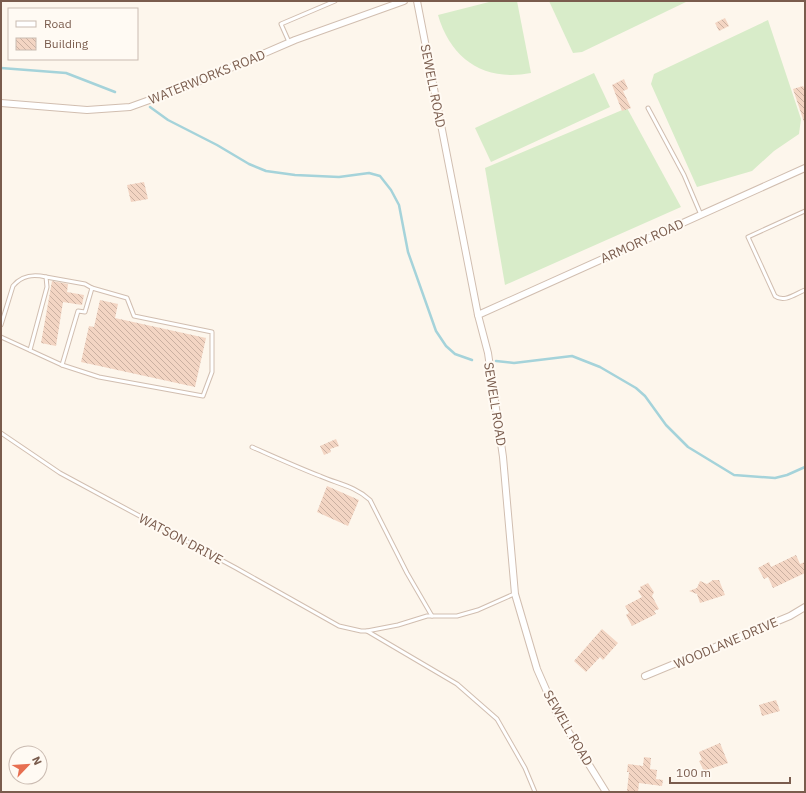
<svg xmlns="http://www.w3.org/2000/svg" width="806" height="793" font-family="'IBM Plex Sans',sans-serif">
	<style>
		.pitch { fill: #d8ecc9 }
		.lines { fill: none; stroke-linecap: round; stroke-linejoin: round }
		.stream { stroke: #a5d3da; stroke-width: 2.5 }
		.building { fill: url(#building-back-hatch) }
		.lane-casing { stroke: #d1beb0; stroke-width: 5 }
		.street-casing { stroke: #d1beb0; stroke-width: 8 }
		.lane { stroke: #fff; stroke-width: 3 }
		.street { stroke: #fff; stroke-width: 6 }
		.labels { text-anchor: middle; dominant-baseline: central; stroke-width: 4; stroke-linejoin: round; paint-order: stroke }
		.street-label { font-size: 13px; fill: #7a5c4d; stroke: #fffaf3 }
	</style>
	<defs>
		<pattern id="building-back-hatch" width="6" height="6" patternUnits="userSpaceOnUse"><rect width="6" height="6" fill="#f3d5c3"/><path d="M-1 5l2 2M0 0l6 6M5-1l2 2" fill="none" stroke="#cab0a1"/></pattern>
	</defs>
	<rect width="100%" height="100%" fill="#fdf6ec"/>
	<!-- pitch -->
	<g class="pitch">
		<path d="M493 1H517L531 73C485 82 451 60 438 15Z"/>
		<path d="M549 1H688L582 52 573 53Z"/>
		<path d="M768 20 801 119 799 134 774 151 752 171 697 187 651 84 654 74Z"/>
		<path d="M594 73 610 107 491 162 475 128Z"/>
		<path d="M627 108 681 207 505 285 485 168Z"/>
	</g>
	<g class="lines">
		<!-- stream -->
		<g class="stream">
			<path d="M1 68 66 73 115 92"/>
			<path d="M150 107 168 120 217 145 249 164 266 171 295 175 339 177 369 173 380 176 391 190 399 205 408 252 436 331 446 346 455 354 472 360"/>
			<path d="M496 361 514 363 572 356 600 367 636 388 645 396 666 425 688 447 734 475 775 478 787 475 805 467"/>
		</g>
	</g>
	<!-- building -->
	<g class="building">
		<path d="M725 18 729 26 719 31 715 23Z"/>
		<path d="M624 79 628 89 623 91 631 108 622 111 612 85Z"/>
		<path d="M803 86 805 90 804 122 793 89Z"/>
		<path d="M144 182 148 199 131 202 127 185Z"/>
		<path d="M52 281 68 284 67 292 84 295 82 305 63 302 56 346 41 343Z"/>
		<path d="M100 300 118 304 115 318 206 338 195 387 81 362 89 326 94 327Z"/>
		<path d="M336 439 339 446 330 449 331 452 324 455 320 446Z"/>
		<path d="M327 486 359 500 348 526 317 512Z"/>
		<path d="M796 555 800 564 805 562V573L773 588 768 577 764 579 758 568 769 562 771 567Z"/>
		<path d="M713 580H719L725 595 700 603 697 594 689 591 697 588 700 581 707 584Z"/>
		<path d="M648 583 654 592 652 596 659 609 654 611 656 614 632 626 626 615 629 613 625 606 642 597 638 591 641 589 640 587Z"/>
		<path d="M602 629 618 643 603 660 600 657 586 672 574 661Z"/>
		<path d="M776 700 780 711 762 716 759 705Z"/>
		<path d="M720 743 728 763 704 771 699 761 702 760 699 752Z"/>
		<path d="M644 757 651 758 650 769 657 770 656 779 663 780 662 786 639 783 638 792 627 791 629 772H627L628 764 643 766Z"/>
	</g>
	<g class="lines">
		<!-- lane casing -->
		<g class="lane-casing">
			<g id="lane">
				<path d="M289 42 281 24 335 1"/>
				<path d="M648 108 684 175 701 215"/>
				<path d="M805 211 748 237 775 296C784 303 795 294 805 290"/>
				<path d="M46 277 85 284 92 288 85 312 78 311 62 365"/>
				<path d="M1 325 13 286C22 275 33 274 46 277L47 287 30 350"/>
				<path d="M1 337 62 365 99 377 203 396 212 372V332L134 316 127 298 92 288"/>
				<path d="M1 433 60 473 236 568 339 626 361 631H367L398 625 427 616H457L478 610 514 594"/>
				<path d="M252 447C275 457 297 467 320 476 338 484 355 486 370 500L407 573 432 616"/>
				<path d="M367 631 457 684 497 719 525 768 535 792"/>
			</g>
		</g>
		<!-- street casing -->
		<g class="street-casing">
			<g id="street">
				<path d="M417 1 478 315 488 353 503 457 515 594 537 669 555 710 606 792"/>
				<path d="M1 103 87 110 130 107 191 85 295 40 404 1"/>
				<path d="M478 315 805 168"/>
				<path d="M645 676 790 616 805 607"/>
			</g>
		</g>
		<!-- lane -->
		<use href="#lane" class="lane"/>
		<!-- street -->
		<use href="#street" class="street"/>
	</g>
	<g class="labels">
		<!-- street labels -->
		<g class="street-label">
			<text transform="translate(207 77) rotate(-22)">WATERWORKS ROAD</text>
			<text transform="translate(433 86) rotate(79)">SEWELL ROAD</text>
			<text transform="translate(642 241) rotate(-24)">ARMORY ROAD</text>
			<text transform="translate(495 404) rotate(81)">SEWELL ROAD</text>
			<text transform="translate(181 539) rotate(28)">WATSON DRIVE</text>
			<text transform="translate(726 643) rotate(-23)">WOODLANE DRIVE</text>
			<text transform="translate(568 728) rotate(60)">SEWELL ROAD</text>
		</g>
	</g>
	<!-- border -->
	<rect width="806" height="793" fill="none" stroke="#7a5c4d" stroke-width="4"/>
	<!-- legend -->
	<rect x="8" y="8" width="130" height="52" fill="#fffaf3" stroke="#cabbb1"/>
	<rect x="16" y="21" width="20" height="6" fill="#ffffff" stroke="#cabbb1"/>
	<text x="44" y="28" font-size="12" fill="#7a5c4d">Road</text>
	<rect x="16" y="38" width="20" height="12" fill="url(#building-back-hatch)" stroke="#cabbb1"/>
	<text x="44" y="48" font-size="12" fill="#7a5c4d">Building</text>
	<!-- north arrow -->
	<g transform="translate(28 765) rotate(65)"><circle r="19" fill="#fffaf3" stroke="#cabbb1"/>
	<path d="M0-3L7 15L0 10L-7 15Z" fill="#e76f51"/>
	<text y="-6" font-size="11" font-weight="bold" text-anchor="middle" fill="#7a5c4d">N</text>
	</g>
	<!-- scale -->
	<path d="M670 777v6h120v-6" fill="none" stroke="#7a5c4d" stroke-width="2"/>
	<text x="676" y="777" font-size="12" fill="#7a5c4d" stroke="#fffaf3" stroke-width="3" paint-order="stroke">100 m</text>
</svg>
